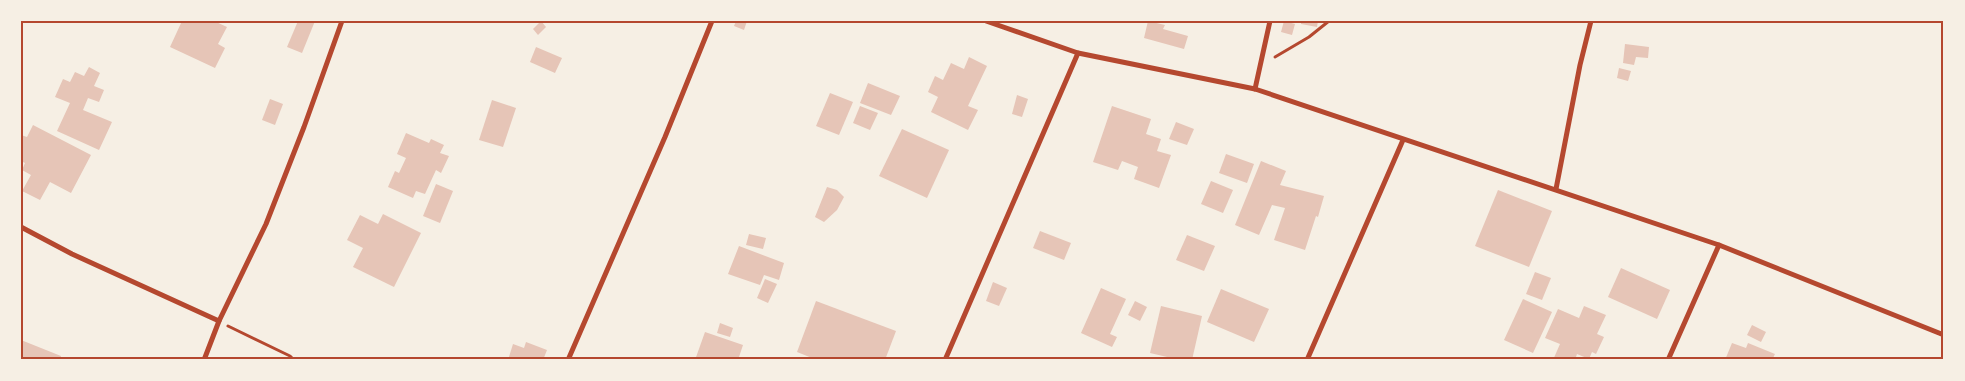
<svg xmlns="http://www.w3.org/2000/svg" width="1965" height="381" font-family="Commissioner,sans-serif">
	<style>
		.building { fill: #e6c5b7 }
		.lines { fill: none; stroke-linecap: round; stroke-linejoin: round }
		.path { stroke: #b5482f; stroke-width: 3 }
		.minor { stroke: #b5482f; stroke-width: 5 }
		.neatline { fill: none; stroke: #b5482f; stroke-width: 2 }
	</style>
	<rect width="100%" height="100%" fill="#f6efe4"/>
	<!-- building -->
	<g class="building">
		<path d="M182 21H214L227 27 218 44 225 48 215 68 170 47Z"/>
		<path d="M298 21H315L302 53 287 47Z"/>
		<path d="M541 21 546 27 538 35 533 29Z"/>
		<path d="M736 21H747L744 30 734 26Z"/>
		<path d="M1148 21 1165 25 1163 29 1188 36 1184 49 1144 38Z"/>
		<path d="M1284 21 1295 24 1292 35 1281 32Z"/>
		<path d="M1301 21H1318L1317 27 1301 24Z"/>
		<path d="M1625 44 1649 47 1648 58 1636 57 1634 65 1623 63Z"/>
		<path d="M536 47 562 58 555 73 530 62Z"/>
		<path d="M969 57 987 66 968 106 978 110 968 130 931 112 938 97 928 92 935 76 943 80 951 63 964 69Z"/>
		<path d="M89 67 100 73 94 86 104 90 99 102 88 98 83 110 112 122 99 150 57 131 70 103 55 97 63 79 70 82 75 72 84 76Z"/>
		<path d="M1619 68 1631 71 1628 81 1617 78Z"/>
		<path d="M868 83 900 96 891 115 860 103Z"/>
		<path d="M830 93 853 102 839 135 816 126Z"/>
		<path d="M1017 95 1028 99 1022 117 1012 114Z"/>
		<path d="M270 99 283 104 275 125 262 120Z"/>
		<path d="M492 100 516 108 503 147 479 140Z"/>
		<path d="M860 106 878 113 870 130 853 123Z"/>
		<path d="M1112 106 1151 119 1146 134 1161 139 1157 151 1171 155 1159 188 1134 179 1138 167 1122 161 1118 170 1093 162Z"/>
		<path d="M1176 122 1194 129 1187 145 1169 139Z"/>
		<path d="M33 125 91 155 71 193 50 182 40 200 22 191 31 175 22 170 25 163 21 161V135L27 137Z"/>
		<path d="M902 129 949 150 927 198 879 176Z"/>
		<path d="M406 133 429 143 431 139 444 145 440 153 449 156 441 173 436 170 425 194 416 191 413 198 388 187 395 171 399 173 406 158 397 154Z"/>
		<path d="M1226 154 1254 164 1247 183 1219 173Z"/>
		<path d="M1261 161 1286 171 1280 185 1324 196 1318 217 1316 216 1305 250 1274 240 1285 208 1272 205 1259 235 1235 225Z"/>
		<path d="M1211 181 1233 190 1223 213 1201 204Z"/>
		<path d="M436 184 453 191 440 223 423 216Z"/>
		<path d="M827 187 837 190 844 197 837 210 824 222 815 217Z"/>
		<path d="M1498 190 1552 211 1529 267 1475 246Z"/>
		<path d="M383 214 421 233 394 287 353 267 363 248 347 240 360 215 378 224Z"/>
		<path d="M1040 231 1071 243 1064 260 1033 248Z"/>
		<path d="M749 234 766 238 763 249 746 245Z"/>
		<path d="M1187 235 1215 246 1204 271 1176 260Z"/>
		<path d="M739 246 784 263 779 280 764 275 760 285 728 274Z"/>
		<path d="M1621 268 1670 290 1657 319 1608 297Z"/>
		<path d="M1535 272 1551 278 1542 300 1526 294Z"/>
		<path d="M765 279 777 284 768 303 757 298Z"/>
		<path d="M993 282 1007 288 999 306 986 301Z"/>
		<path d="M1101 288 1126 299 1110 334 1117 337 1112 347 1081 333Z"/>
		<path d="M1221 289 1269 309 1254 342 1207 322Z"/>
		<path d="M1523 299 1552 312 1533 353 1504 340Z"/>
		<path d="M816 301 896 331 885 360H817L797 352Z"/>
		<path d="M1135 301 1147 307 1140 321 1128 315Z"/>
		<path d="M1161 306 1202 316 1192 360H1180L1150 353Z"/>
		<path d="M1584 306 1606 315 1597 334 1604 337 1596 354 1592 352 1589 359 1577 354 1575 360H1553L1560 344 1545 338 1558 309 1579 318Z"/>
		<path d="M720 323 733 328 730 337 717 333Z"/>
		<path d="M1752 325 1766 332 1761 342 1747 335Z"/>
		<path d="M705 332 743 345 738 360H695Z"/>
		<path d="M21 340 61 356 60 360H21Z"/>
		<path d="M526 342 547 350 543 360H508L513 344 524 348Z"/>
		<path d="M1732 343 1746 348 1748 343 1775 354 1772 360H1725Z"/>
	</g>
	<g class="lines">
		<!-- path -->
		<g class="path">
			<path d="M1275 57 1309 37 1329 21"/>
			<path d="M228 326 290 356 294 360"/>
		</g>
		<!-- minor -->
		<g class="minor">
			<path d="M986 21 1078 53 1255 89 1719 245 1944 335"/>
			<path d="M1255 89 1270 21"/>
			<path d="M1556 189 1580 65 1591 21"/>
			<path d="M21 227 72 254 219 321"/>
			<path d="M204 360 219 321 266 224 304 127 342 21"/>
			<path d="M568 360 665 137 712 21"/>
			<path d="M945 360 1078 53"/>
			<path d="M1307 360 1403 140"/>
			<path d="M1668 360 1719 245"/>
		</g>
	</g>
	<!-- border -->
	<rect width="1965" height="381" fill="none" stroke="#f6efe4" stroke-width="45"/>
	<rect x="22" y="22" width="1920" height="336" class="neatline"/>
</svg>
